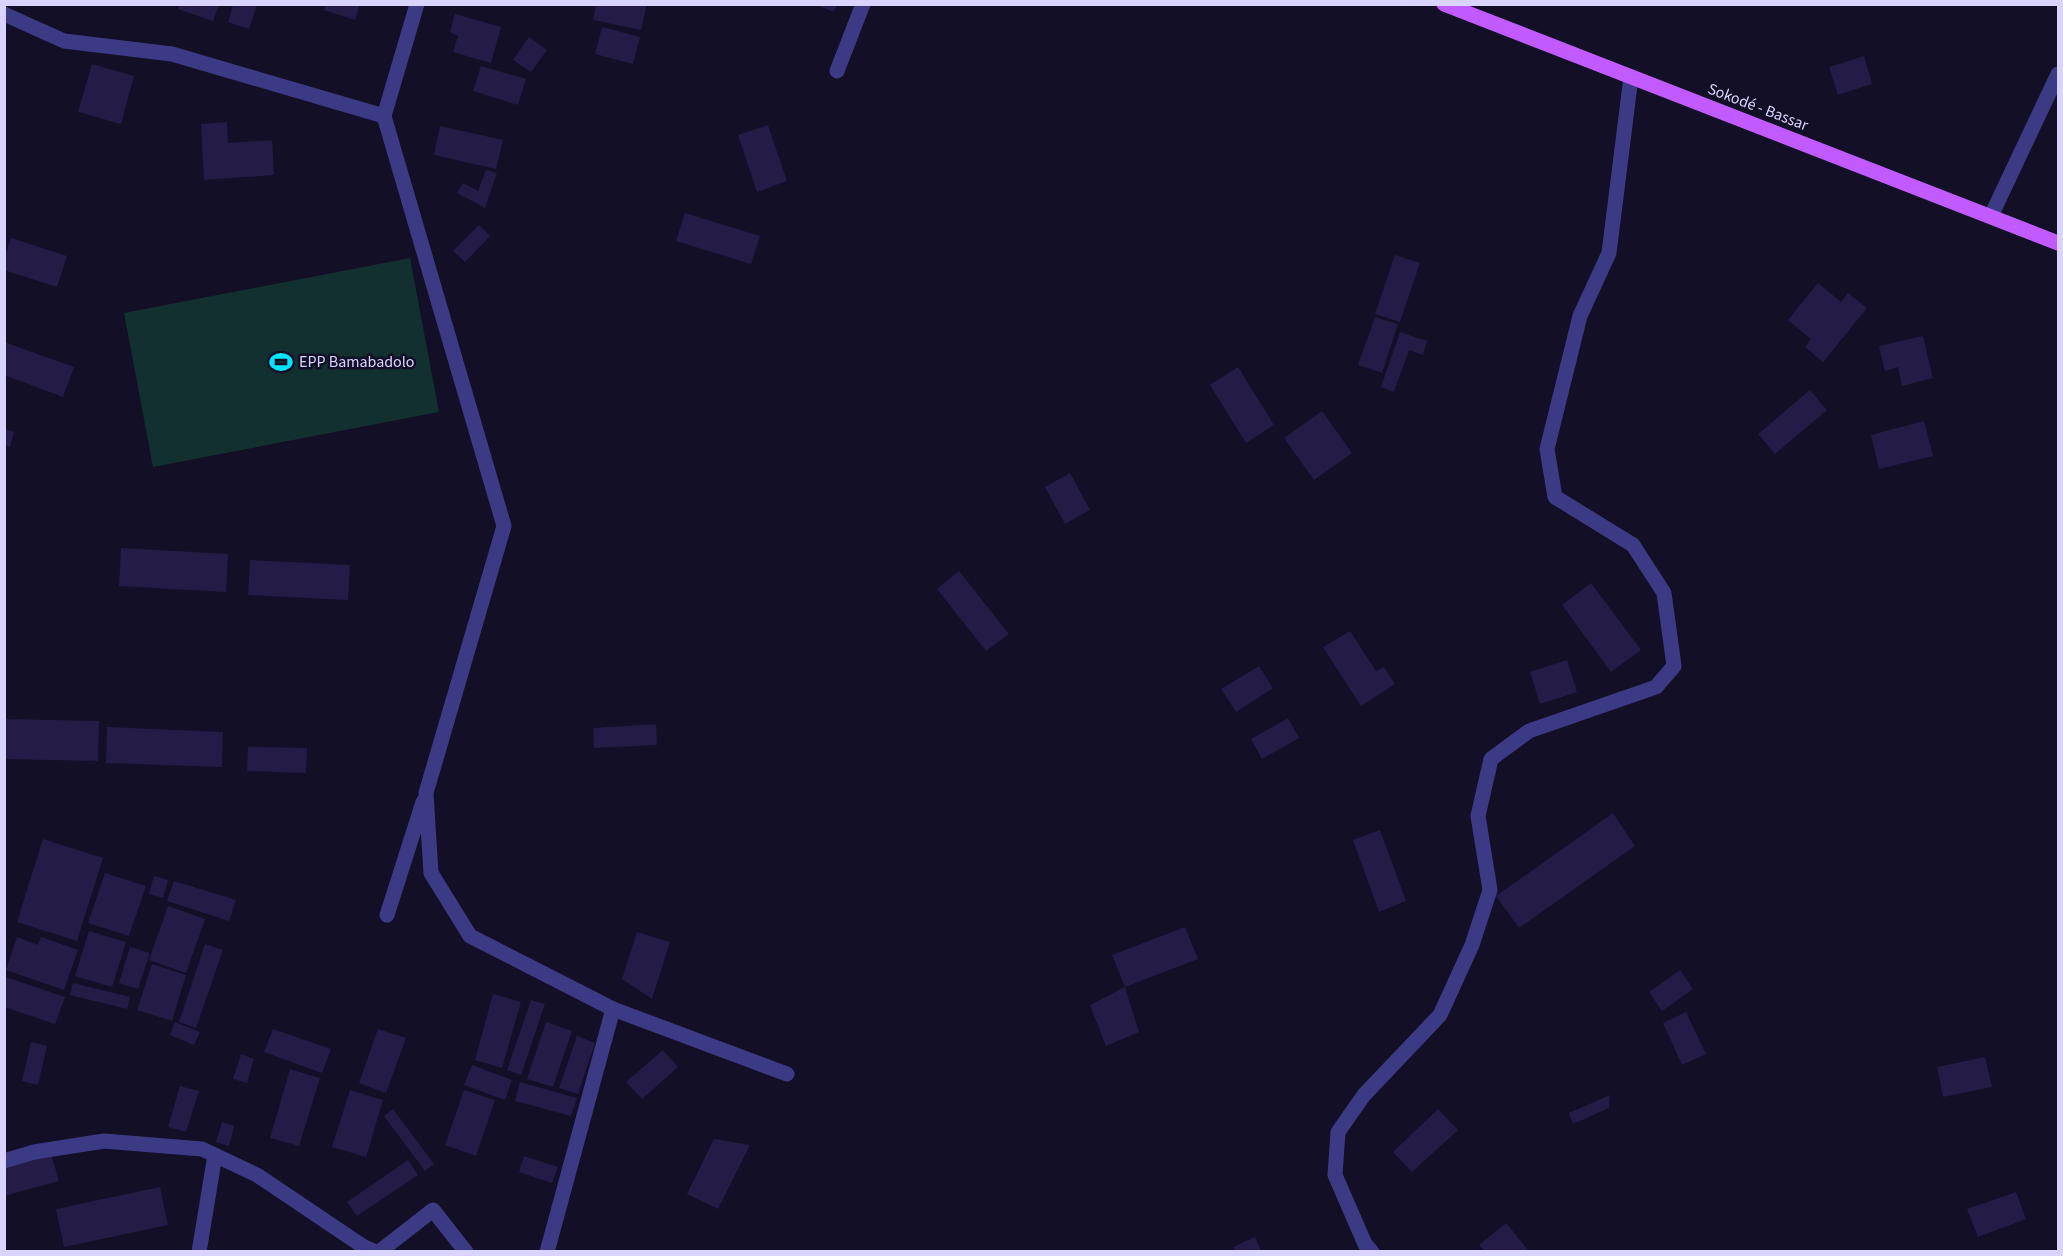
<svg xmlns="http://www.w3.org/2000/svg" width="2063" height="1256" font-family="'Source Sans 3',sans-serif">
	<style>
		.green { fill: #12302f }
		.building { fill: #241b47 }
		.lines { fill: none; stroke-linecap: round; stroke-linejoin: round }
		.street { stroke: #3d3a85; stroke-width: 15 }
		.primary { stroke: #c25bff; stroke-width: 15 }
		.labels { text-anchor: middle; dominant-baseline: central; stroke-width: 5; stroke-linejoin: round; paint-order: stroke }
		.street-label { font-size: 16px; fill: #d9d4ff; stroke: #130f26 }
		.poi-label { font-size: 16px; fill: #d9d4ff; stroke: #130f26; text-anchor: start }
	</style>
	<rect width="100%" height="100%" fill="#130f26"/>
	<!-- green -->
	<path class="green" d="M410 258 439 412 153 467 124 313Z"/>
	<!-- building -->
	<g class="building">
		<path d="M180 4H219L213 21 178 9Z"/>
		<path d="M326 4H360L355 20 324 10Z"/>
		<path d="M596 4H647L641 30 593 20Z"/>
		<path d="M814 4H837L834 12Z"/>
		<path d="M233 5H257L249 29 228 22Z"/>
		<path d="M455 14 501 27 491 63 453 52 458 36 450 32Z"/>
		<path d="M602 27 640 37 633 64 595 54Z"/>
		<path d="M529 37 547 50 531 72 513 60Z"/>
		<path d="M1864 56 1872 84 1838 95 1829 67Z"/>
		<path d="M92 64 134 76 121 124 78 112Z"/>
		<path d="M481 66 526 79 518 105 473 91Z"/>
		<path d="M227 122 228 143 272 140 274 175 204 180 201 124Z"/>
		<path d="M768 125 787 181 757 192 738 135Z"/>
		<path d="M440 126 503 140 496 169 434 155Z"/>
		<path d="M486 170 497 173 485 208 457 193 463 183 478 191Z"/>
		<path d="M685 213 760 236 751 264 676 241Z"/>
		<path d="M479 225 490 236 465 262 453 251Z"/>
		<path d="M11 238 67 256 57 287 4 270V258Z"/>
		<path d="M1395 255 1420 263 1400 322 1375 314Z"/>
		<path d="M1818 283 1841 302 1848 293 1867 308 1823 362 1805 347 1811 339 1788 320Z"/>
		<path d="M1375 317 1398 324 1382 373 1358 365Z"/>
		<path d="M1400 332 1427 341 1423 355 1409 350 1394 392 1381 387Z"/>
		<path d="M1923 336 1933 378 1902 386 1898 367 1885 371 1879 346Z"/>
		<path d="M4 342 74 367 63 397 4 375Z"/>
		<path d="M1238 367 1274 425 1246 443 1210 385Z"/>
		<path d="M1810 390 1827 410 1775 454 1758 434Z"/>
		<path d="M1322 411 1352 453 1314 480 1284 438Z"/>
		<path d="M1924 421 1933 456 1879 469 1871 435Z"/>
		<path d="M4 429 14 432 10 447 4 445Z"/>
		<path d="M1070 473 1090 510 1065 524 1045 487Z"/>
		<path d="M121 548 228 554 226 592 119 586Z"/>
		<path d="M250 560 350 565 348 600 248 595Z"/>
		<path d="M959 571 1009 634 986 651 937 589Z"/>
		<path d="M1591 583 1641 650 1611 672 1562 605Z"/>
		<path d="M1350 631 1376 671 1384 667 1395 684 1361 706 1323 647Z"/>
		<path d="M1567 660 1577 692 1540 704 1530 672Z"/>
		<path d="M1259 666 1273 688 1236 712 1221 689Z"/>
		<path d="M1288 718 1299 738 1262 759 1251 739Z"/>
		<path d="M5 719 99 721 98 761 4 759Z"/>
		<path d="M656 724 657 745 594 748 593 728Z"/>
		<path d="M107 727 223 732 222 767 106 763Z"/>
		<path d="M248 747 307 748 306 773 247 771Z"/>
		<path d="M1613 813 1635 846 1519 928 1496 896Z"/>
		<path d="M1380 830 1406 901 1379 912 1353 840Z"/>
		<path d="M43 839 103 858 77 941 17 922Z"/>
		<path d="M105 873 146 886 129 936 88 923Z"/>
		<path d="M154 876 168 880 163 898 149 894Z"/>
		<path d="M174 881 236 900 229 921 167 901Z"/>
		<path d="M168 906 205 919 186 973 149 960Z"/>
		<path d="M1185 927 1198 959 1125 987 1139 1032 1106 1046 1090 1005 1125 987 1112 955Z"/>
		<path d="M89 931 126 942 112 987 75 976Z"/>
		<path d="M637 932 670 942 652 999 622 979Z"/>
		<path d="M17 937 38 945 41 937 78 950 64 990 6 970Z"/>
		<path d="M205 944 223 950 196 1028 179 1022Z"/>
		<path d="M130 947 150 953 138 989 119 983Z"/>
		<path d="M152 964 186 975 172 1021 137 1010Z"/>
		<path d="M1680 970 1693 989 1662 1011 1649 992Z"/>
		<path d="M6 977 65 997 55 1024 4 1007Z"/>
		<path d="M73 983 130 997 127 1009 70 995Z"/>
		<path d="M493 994 521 1002 502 1068 475 1060Z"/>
		<path d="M531 1000 545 1004 521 1075 507 1070Z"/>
		<path d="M1686 1012 1706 1054 1682 1065 1663 1023Z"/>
		<path d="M175 1022 200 1032 194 1045 170 1035Z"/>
		<path d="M546 1022 572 1031 553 1087 527 1079Z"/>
		<path d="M273 1029 331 1049 322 1073 264 1052Z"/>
		<path d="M378 1029 406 1038 386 1093 359 1083Z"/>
		<path d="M577 1036 595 1043 578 1094 559 1088Z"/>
		<path d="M31 1042 47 1046 38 1085 22 1081Z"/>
		<path d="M663 1050 678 1067 642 1099 626 1082Z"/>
		<path d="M241 1054 254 1059 247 1083 233 1079Z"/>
		<path d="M1985 1057 1992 1087 1943 1097 1937 1067Z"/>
		<path d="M472 1065 512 1080 505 1100 464 1085Z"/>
		<path d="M290 1069 320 1078 299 1146 270 1138Z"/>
		<path d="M520 1082 577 1098 571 1116 515 1101Z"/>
		<path d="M180 1086 199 1091 186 1132 168 1127Z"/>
		<path d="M350 1090 383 1100 366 1157 332 1147Z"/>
		<path d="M464 1090 495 1100 476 1156 445 1145Z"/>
		<path d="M1610 1095 1609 1108 1573 1124 1569 1113Z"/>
		<path d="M393 1109 434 1164 425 1171 384 1116Z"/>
		<path d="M1438 1109 1458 1130 1412 1172 1393 1152Z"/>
		<path d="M222 1122 234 1126 229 1146 216 1142Z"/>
		<path d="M714 1139 750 1145 718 1209 687 1194Z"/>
		<path d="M51 1154 59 1181 4 1196V1168Z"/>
		<path d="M524 1156 558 1167 552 1183 519 1172Z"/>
		<path d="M408 1160 418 1175 357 1216 347 1202Z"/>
		<path d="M160 1187 168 1225 64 1247 56 1209Z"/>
		<path d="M2016 1192 2026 1219 1978 1237 1967 1209Z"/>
		<path d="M1506 1223 1529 1251H1485L1479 1245Z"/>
		<path d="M1255 1237 1261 1251H1235L1233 1247Z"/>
	</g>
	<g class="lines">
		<!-- street -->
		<g class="street">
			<path d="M417 4 384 116 504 526 426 793 431 873 470 936 613 1009 787 1074"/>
			<path d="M4 14 64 41 172 54 384 116"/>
			<path d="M837 71 863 4"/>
			<path d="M1991 216 2058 74"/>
			<path d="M387 915 423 802"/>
			<path d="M4 1161 34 1152 104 1141 202 1149 257 1175 364 1247 376 1252"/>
			<path d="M199 1252 215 1155"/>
			<path d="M379 1252 433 1210 466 1252"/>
			<path d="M547 1252 613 1009"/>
			<path d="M1372 1252 1365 1244 1335 1175 1338 1132 1364 1095 1440 1015 1472 945 1490 890 1478 816 1491 759 1529 731 1656 687 1674 666 1664 593 1633 545 1555 497 1547 449 1580 316 1609 253 1631 77"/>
		</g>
		<!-- primary -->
		<path class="primary" d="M1444 4 2058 243"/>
	</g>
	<!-- icons -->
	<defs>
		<g id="stadium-bare" transform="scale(1.8)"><path d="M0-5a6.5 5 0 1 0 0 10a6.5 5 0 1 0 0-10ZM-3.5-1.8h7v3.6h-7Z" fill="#00e5ff" stroke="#130f26" stroke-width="2.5" paint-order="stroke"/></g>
	</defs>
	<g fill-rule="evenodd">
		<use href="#stadium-bare" x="281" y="362"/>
	</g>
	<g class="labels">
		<!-- street labels -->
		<g class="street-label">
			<text transform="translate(1758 107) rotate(21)">Sokodé - Bassar</text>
		</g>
		<!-- poi labels -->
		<g class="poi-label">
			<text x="299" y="362">EPP Bamabadolo</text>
		</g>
	</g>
	<!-- border -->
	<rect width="2063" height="1256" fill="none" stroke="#d9d4ff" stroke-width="12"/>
</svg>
